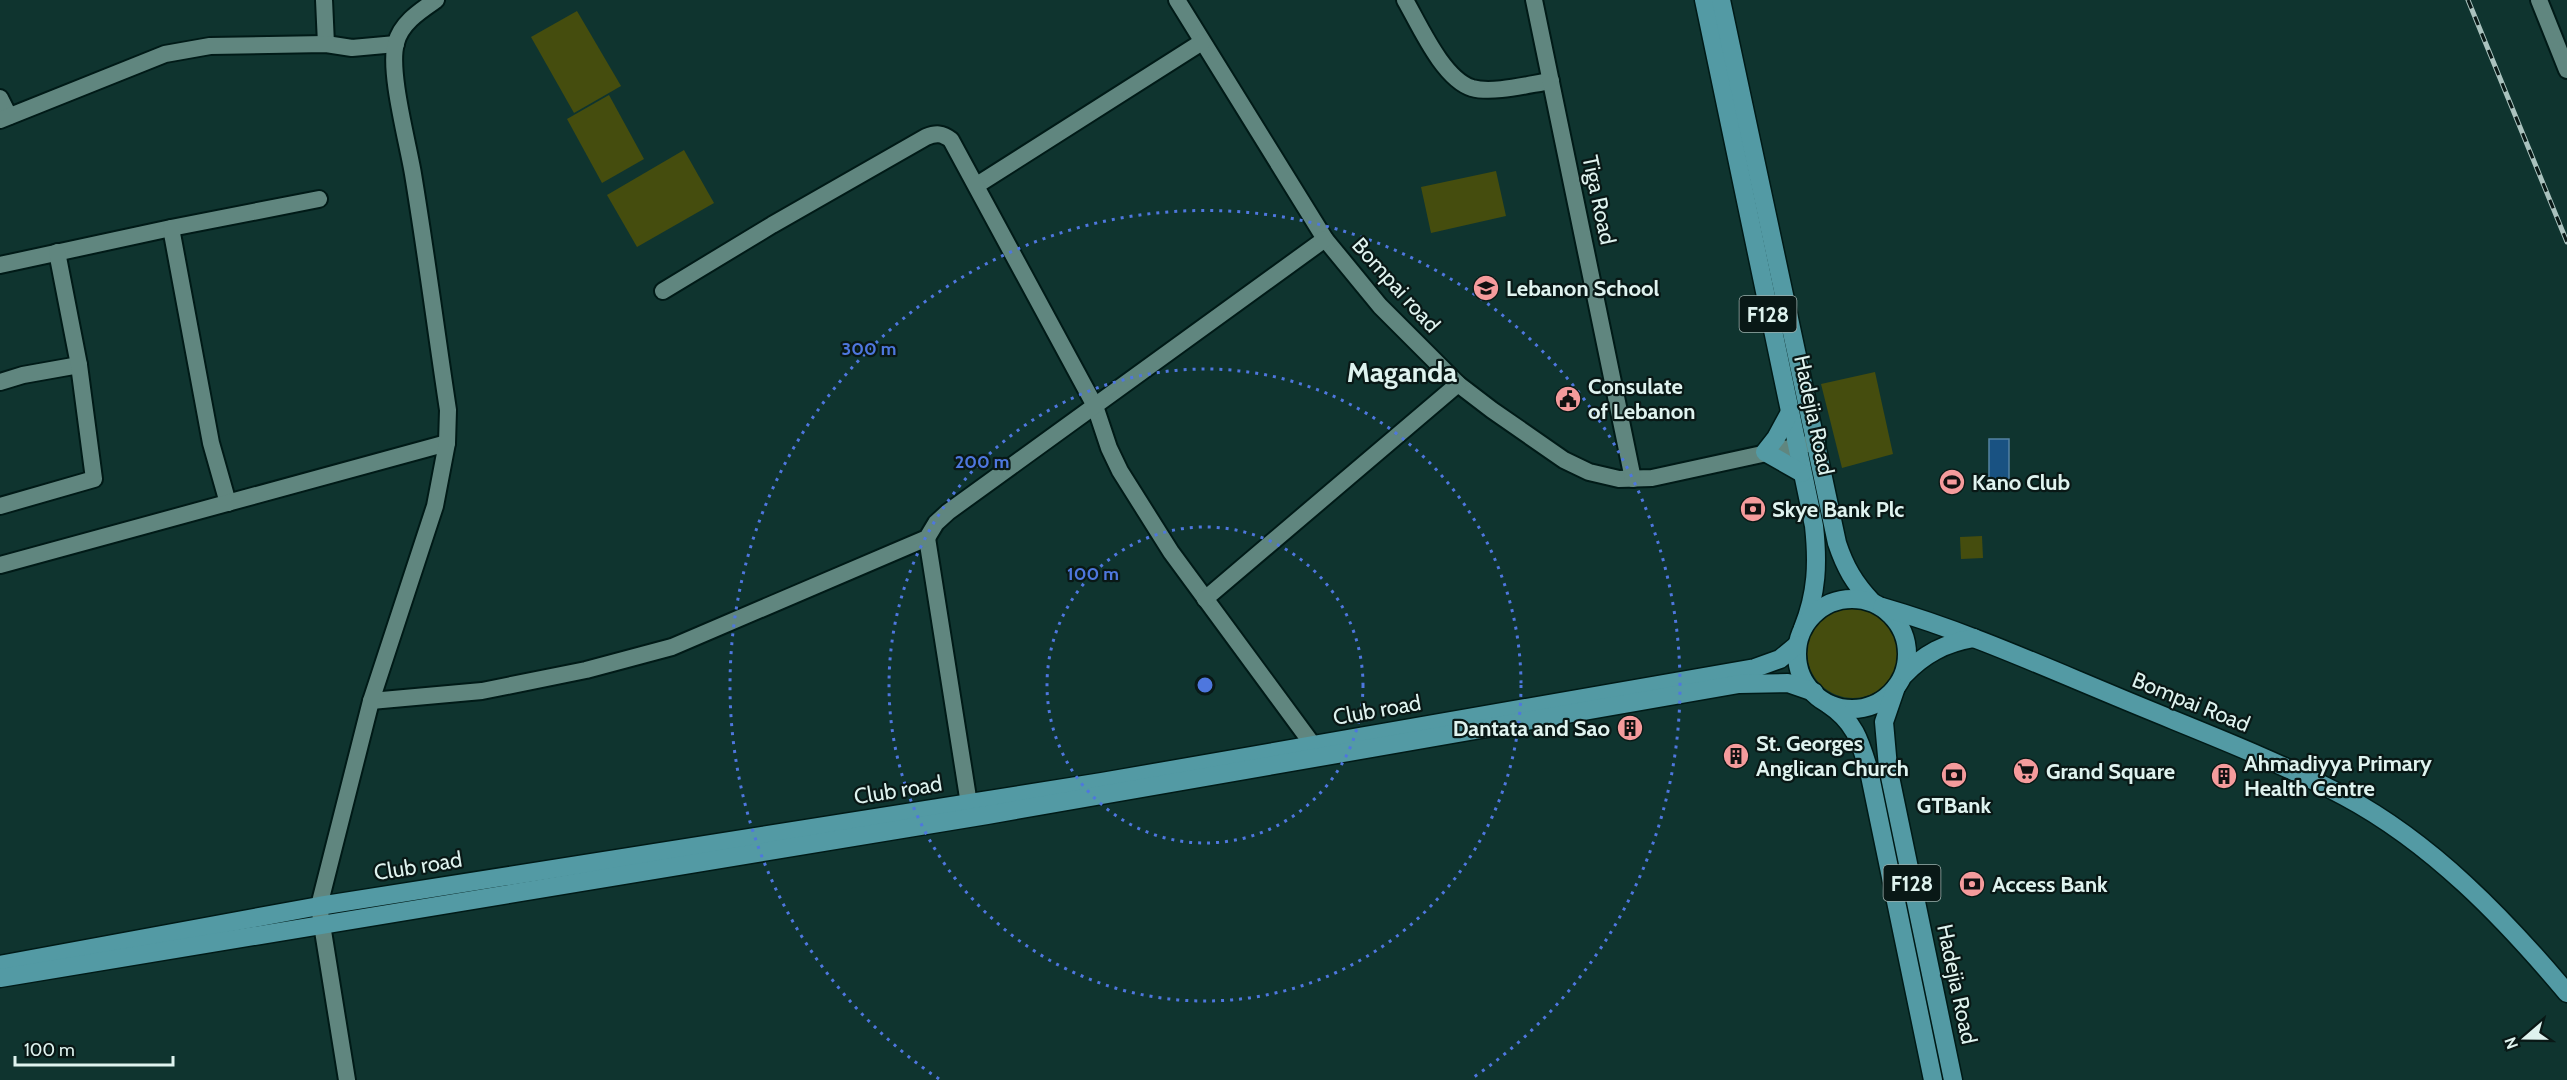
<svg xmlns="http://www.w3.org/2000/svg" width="2567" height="1080" font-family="Cabin,sans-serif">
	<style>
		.green { fill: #454d0e }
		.water { fill: #195282; stroke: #5482a3; stroke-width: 1.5 }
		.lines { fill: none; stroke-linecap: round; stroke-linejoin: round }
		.minor-casing { stroke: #001a17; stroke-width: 20 }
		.major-casing { stroke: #001a17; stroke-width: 21 }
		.minor { stroke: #60867f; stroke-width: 16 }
		.major { stroke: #539aa4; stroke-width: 18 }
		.rail-casing { stroke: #aac2be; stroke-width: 5 }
		.rail { stroke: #091816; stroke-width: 3; stroke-dasharray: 9; stroke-linecap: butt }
		.ring { fill: none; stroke: #4e77de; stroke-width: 3; stroke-dasharray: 3 6 }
		.labels { text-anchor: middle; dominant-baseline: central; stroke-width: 4.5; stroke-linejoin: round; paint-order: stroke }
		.shield { fill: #091816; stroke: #9fb1ae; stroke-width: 1.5 }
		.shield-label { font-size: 21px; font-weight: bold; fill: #dff3ef }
		.street-label { font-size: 22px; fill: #dff3ef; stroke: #091816 }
		.poi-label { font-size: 22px; font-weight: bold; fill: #dff3ef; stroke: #091816; text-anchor: start }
		.district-label { font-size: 28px; font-weight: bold; fill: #dff3ef; stroke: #091816 }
		.centre { fill: #4e77de; stroke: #091816; stroke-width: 3 }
		.ring-label { font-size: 18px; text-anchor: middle; font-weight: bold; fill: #4e77de; stroke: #091816; stroke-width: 4.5; stroke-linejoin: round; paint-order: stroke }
	</style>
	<rect width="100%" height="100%" fill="#0f342f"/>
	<!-- green -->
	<g class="green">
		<path d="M577 11 621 86 574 113 531 37Z"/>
		<path d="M609 95 644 159 602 183 567 119Z"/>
		<path d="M684 150 714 203 637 247 607 195Z"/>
		<path d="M1496 171 1506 216 1431 233 1421 187Z"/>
		<path d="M1875 372 1893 454 1842 468 1821 384Z"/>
		<path d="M1982 536 1983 558 1961 559 1960 537Z"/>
		<circle cx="1853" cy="652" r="46"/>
	</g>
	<!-- water -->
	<rect class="water" x="1989" y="439" width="20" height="50"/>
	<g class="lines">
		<!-- minor casing -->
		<g class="minor-casing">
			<g id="minor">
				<path d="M324 0 326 44"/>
				<path d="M1177 0 1325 239 1380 306 1458 384 1492 410 1564 460 1589 472 1619 479 1652 478 1817 442"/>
				<path d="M1405 0C1420 26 1443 79 1472 88 1493 94 1530 84 1551 81"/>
				<path d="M1534 0 1633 479"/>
				<path d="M2539 0 2567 70"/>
				<path d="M0 98 9 116"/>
				<path d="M0 120 165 54 210 46 326 44 352 48 396 44"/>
				<path d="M977 185 1202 42"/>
				<path d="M0 265 171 228"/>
				<path d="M663 291 772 225 926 137C936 133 942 133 951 140L1095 406 1109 448 1120 471 1171 552 1313 745"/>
				<path d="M0 382 23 375 79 365"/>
				<path d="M228 503 211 443 171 228 319 199"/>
				<path d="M0 506 94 479 79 365 57 252"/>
				<path d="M927 538 969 804"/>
				<path d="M0 565 447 443"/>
				<path d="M1205 599 1458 384"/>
				<path d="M371 701 482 691 586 670 672 647 927 538 936 523 948 512 1325 239"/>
				<path d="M347 1080 319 906 371 701 435 506 447 443 448 410C436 331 426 252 413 174 408 143 388 71 396 43 401 23 420 11 436 0"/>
			</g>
		</g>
		<!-- major casing -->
		<g class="major-casing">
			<g id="major">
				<path d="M1704 0 1814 526C1818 563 1817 593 1803 628"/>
				<path d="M1721 0 1837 543C1845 567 1854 583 1872 602"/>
				<path d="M1789 414 1776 438 1765 452 1802 473"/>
				<circle cx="1852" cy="654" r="55"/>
				<path d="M1882 607C1962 630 2038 664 2115 696 2191 728 2270 757 2344 796 2432 843 2504 918 2567 993"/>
				<path d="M1904 675C1924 654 1945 643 1974 638"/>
				<path d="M1896 687 1884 722 1888 767 1953 1080"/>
				<path d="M1828 704C1855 722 1860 741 1869 771L1933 1080"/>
				<path d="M0 965 319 906 1102 782 1755 668 1780 659 1797 645"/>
				<path d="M0 978 987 815 1739 684 1788 683 1814 692"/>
			</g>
		</g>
		<!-- minor -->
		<use href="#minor" class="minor"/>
		<!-- major -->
		<use href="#major" class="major"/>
		<!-- rail casing -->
		<g class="rail-casing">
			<path id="rail" d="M2468 0 2567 242"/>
		</g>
		<!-- rail -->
		<use href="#rail" class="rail"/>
	</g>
	<!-- distance rings -->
	<g class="ring">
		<circle cx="1205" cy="685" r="158"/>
		<circle cx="1205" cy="685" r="316"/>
		<path d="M939 1079A475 475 0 1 1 1471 1079"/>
	</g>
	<!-- icons -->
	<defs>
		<g id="school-disc" transform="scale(1.35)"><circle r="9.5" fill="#f59b9c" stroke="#091816"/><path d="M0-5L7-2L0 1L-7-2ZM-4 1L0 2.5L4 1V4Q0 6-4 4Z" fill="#111"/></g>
		<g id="civic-disc" transform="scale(1.35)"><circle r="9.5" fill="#f59b9c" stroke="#091816"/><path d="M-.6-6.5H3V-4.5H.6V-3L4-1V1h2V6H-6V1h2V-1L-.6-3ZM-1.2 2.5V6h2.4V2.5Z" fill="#111"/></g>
		<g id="stadium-disc" transform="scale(1.35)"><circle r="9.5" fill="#f59b9c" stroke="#091816"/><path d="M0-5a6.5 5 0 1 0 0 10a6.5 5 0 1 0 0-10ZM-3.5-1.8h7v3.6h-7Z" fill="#111"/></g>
		<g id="bank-disc" transform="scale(1.35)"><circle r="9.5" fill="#f59b9c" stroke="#091816"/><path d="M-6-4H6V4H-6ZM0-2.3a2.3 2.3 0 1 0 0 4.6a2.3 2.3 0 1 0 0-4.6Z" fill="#111"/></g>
		<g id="building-disc" transform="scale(1.35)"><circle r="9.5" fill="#f59b9c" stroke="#091816"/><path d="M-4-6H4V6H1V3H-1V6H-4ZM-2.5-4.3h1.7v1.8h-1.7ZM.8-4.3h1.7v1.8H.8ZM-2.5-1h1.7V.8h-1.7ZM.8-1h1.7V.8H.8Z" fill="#111"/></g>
		<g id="supermarket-disc" transform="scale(1.35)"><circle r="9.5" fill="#f59b9c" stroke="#091816"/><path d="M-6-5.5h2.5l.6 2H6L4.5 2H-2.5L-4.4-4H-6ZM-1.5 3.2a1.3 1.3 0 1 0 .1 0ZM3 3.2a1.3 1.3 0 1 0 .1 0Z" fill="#111"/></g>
	</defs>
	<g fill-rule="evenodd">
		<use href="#school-disc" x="1486" y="288"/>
		<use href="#civic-disc" x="1568" y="399"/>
		<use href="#stadium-disc" x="1952" y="482"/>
		<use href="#bank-disc" x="1753" y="509"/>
		<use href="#building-disc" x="1630" y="728"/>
		<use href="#building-disc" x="1736" y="756"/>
		<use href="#supermarket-disc" x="2026" y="771"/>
		<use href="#bank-disc" x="1954" y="775"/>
		<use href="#building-disc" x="2224" y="776"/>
		<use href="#bank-disc" x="1972" y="884"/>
	</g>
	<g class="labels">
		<!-- shield labels -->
		<g class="shield">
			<rect x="1739.5" y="296" width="57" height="36" rx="4.5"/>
			<rect x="1883.5" y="865" width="57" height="36" rx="4.5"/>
		</g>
		<g class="shield-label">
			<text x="1768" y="314">F128</text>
			<text x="1912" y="883">F128</text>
		</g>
		<!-- street labels -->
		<g class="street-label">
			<text transform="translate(1599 200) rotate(78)">Tiga Road</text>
			<text transform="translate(1396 285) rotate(48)">Bompai road</text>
			<text transform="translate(1814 415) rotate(78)">Hadejia Road</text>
			<text transform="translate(2191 702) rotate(22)">Bompai Road</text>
			<text transform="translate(1377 710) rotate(-10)">Club road</text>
			<text transform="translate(898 790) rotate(-9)">Club road</text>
			<text transform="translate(418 866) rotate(-9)">Club road</text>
			<text transform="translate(1957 984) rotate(78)">Hadejia Road</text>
		</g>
		<!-- poi labels -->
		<g class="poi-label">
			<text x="1506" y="288">Lebanon School</text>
			<text x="1588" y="386">Consulate<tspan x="1588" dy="25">of Lebanon</tspan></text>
			<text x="1972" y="482">Kano Club</text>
			<text x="1772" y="509">Skye Bank Plc</text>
			<text x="1610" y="728" text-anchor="end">Dantata and Sao</text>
			<text x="1756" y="743">St. Georges<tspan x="1756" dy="25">Anglican Church</tspan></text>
			<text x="2244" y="763">Ahmadiyya Primary<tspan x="2244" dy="25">Health Centre</tspan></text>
			<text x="2046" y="771">Grand Square</text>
			<text x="1954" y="805" text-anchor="middle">GTBank</text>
			<text x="1992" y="884">Access Bank</text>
		</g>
		<!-- district labels -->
		<g class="district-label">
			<text x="1402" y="372">Maganda</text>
		</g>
	</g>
	<circle cx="1205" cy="685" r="9" class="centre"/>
	<g class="ring-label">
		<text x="869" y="355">300 m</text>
		<text x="982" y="468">200 m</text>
		<text x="1093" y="580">100 m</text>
	</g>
	<!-- north arrow -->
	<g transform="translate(2525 1038) rotate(250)" stroke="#091816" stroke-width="4.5" paint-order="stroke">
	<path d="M0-4.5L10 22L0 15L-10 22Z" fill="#dff3ef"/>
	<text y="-9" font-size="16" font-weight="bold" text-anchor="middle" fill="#dff3ef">N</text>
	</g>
	<!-- scale -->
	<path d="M15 1056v9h158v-9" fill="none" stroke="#dff3ef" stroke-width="3"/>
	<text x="24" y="1056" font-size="18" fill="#dff3ef" stroke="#091816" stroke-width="4.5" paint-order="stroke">100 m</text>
</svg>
